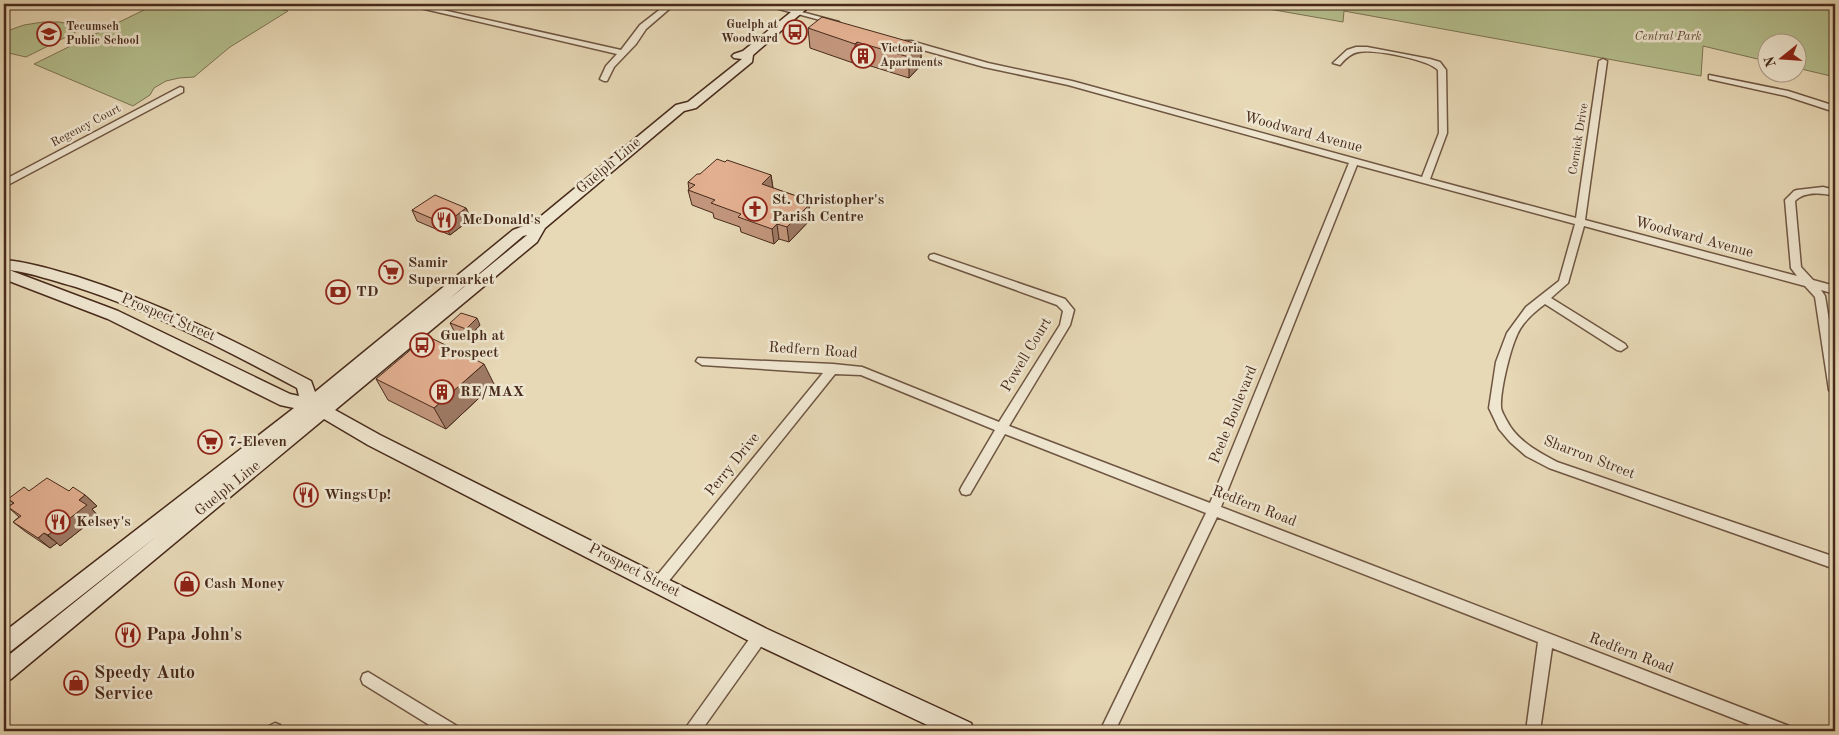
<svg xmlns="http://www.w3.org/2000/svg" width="1839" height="735" font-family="'Old Standard TT',serif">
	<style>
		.green { fill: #b5bf8e; stroke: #7e7454 }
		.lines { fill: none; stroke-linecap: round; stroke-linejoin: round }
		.street-casing { stroke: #6f5642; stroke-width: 3 }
		.secondary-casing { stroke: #472a1b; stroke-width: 3 }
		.street { fill: #efe6d0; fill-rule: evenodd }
		.secondary { fill: #efe6d0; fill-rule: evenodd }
		.wall { fill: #c2967c; stroke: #472a1b }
		.shaded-wall { fill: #9e7a65; stroke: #472a1b }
		.building { fill: #e2af90; stroke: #472a1b }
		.labels { text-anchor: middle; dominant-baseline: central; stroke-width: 5; stroke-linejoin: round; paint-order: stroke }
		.far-poi-label { font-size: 12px; font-weight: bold; fill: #472a1b; stroke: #efe6d0; text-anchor: start }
		.far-park-label { font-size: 12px; font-style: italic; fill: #5d4832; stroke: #efe6d0 }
		.far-street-label { font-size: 12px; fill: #472a1b; stroke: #efe6d0 }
		.street-label { font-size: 15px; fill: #472a1b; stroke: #efe6d0 }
		.poi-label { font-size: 15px; font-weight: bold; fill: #472a1b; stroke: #efe6d0; text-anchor: start }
		.near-poi-label { font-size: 18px; font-weight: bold; fill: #472a1b; stroke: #efe6d0; text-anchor: start }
	</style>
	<rect width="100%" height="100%" fill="#e7d8b6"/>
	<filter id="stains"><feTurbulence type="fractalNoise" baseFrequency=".004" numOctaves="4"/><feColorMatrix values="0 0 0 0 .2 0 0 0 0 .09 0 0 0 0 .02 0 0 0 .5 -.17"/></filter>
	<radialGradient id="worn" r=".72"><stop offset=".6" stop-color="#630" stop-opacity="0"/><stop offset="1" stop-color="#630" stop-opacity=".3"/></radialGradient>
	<!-- green -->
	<g class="green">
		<path d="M156 4H256L288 11 230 47 194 77 179 78 166 81 154 88 150 95 133 106 34 64Z"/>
		<path d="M1240 4H1835V77L1797 68 1796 42H1766V61L1703 46 1701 76 1344 11 1343 22Z"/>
		<path d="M43 22H59L86 27 26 57 4 52V32L24 25Z"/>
	</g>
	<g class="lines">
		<!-- street casing -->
		<g class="street-casing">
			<g id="street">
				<path d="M403 4H416L621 50 640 25 667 4H675L646 29 636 44 614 67 607 81H604L600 79 606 66 617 54Z"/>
				<path d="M760 4H772L839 22 835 24Z"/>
				<path d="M905 41H911L988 63 1072 81 1422 177 1439 133 1438 70C1428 59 1373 49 1359 52 1351 53 1345 59 1340 65L1333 63 1347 50 1356 47H1367L1430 59 1440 62 1446 70 1447 133 1430 179 1576 218 1599 61 1603 59 1607 61 1585 220 1797 276 1791 268 1785 200 1794 191 1797 190 1823 187 1835 190V196C1822 193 1805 191 1795 201L1801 267 1813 280 1835 286V294L1821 290 1825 296 1835 357V394L1831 393 1829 390 1815 297 1805 286 1584 226 1568 283 1551 298 1625 344 1627 347 1621 351 1617 350 1545 304C1534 312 1522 323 1517 335 1510 350 1500 391 1501 407 1501 411 1505 417 1507 421 1517 441 1539 452 1557 462L1835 557V569L1549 468 1526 456 1510 442 1499 429 1489 408 1496 362 1507 333 1526 307 1559 281 1575 224 1357 165 1221 507 1784 724 1789 726 1791 731H1766L1552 648 1540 731H1526L1538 642 1217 517 1115 731H1100L1206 513 1005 434 970 494 966 495 962 494 960 490 962 486 995 430 861 375 835 374 664 587 659 589 654 587 652 583 654 579 823 373 702 365 696 361 698 358 833 364 862 367 999 422 1060 325 1063 311 1057 305 930 259 929 257 930 255 934 254 1065 299 1074 310 1070 325 1009 426 1210 503 1349 163 1068 85 984 67 905 45Z"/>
				<path d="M1709 75 1788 91 1835 106V112L1786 96 1709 79Z"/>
				<path d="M180 87 183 88V92L4 187V180Z"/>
				<path d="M760 630 765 631 767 636 765 641 701 731H685L687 726 755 631Z"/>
				<path d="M368 672 457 726 459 731H439L363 684 361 679 363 674Z"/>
				<path d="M275 723 280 725 282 731H267L269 726Z"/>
			</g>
		</g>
		<!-- secondary casing -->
		<g class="secondary-casing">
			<path id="secondary" d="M801 4H812L753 55 752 62 696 108 684 111 545 228 537 242 335 410 380 435 767 629 971 723 974 731H940L753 643 368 445 324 419 11 679 4 682V659L157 536 11 651 4 653V632L294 408 280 405 108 319 4 279V260C29 262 54 270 78 277 160 303 235 341 311 381L315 392 513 230 534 222 676 105 688 102 742 59 734 58 732 56 734 54 743 51ZM527 235 526 236 448 300 523 236ZM9 270C32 273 54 281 76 287 154 312 226 350 297 388L299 396 290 394 118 311Z"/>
		</g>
		<!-- street -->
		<use href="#street" class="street"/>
		<!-- secondary -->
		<use href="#secondary" class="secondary"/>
	</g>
	<!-- wall -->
	<g class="wall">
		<path d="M808 28 921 45V65L909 78 858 62 856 64 810 48Z"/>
		<path d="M700 174 771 175 773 188 802 198 803 203 809 205 810 220 789 242 779 239 774 244 741 232 740 227 714 218 713 213 692 205 688 190H689L688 182Z"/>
		<path d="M466 208 471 219 450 235 417 221 412 210Z"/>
		<path d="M450 323 480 325 470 336 454 331Z"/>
		<path d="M376 379 494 384 446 429 388 400Z"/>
		<path d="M29 491 85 495 97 506 92 509 98 516 60 546 57 543 50 548 26 532 13 522 19 517 8 507 13 503 8 499Z"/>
	</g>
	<!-- shaded-wall -->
	<g class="shaded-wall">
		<path d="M857 42 858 62 856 64 855 44Z"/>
		<path d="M921 45V65L909 78V57Z"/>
		<path d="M771 175 773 189 762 184Z"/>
		<path d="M802 198 803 210 809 205 810 220 789 242 787 227 799 202Z"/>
		<path d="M466 208 471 219 450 235 445 224Z"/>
		<path d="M777 224 779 239 774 244 772 229Z"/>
		<path d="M477 318 480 325 470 336 466 329Z"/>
		<path d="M484 364 494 384 446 429 434 408Z"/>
		<path d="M85 495 97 506 92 509 98 516 60 546 48 535 79 500Z"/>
		<path d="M44 533 57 543 50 548 38 538Z"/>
	</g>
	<!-- building -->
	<g class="building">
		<path d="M822 17 921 45 909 57 857 42 855 44 808 28Z"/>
		<path d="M717 159 725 162 727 160 771 175 762 184 802 198 799 202 809 205 787 227 777 224 772 229 738 217 741 214 711 203 715 200 688 190 695 185 688 182 697 174H700Z"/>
		<path d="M435 195 466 208 445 224 412 210Z"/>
		<path d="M461 313 477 318 466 329 450 323Z"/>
		<path d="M427 336 484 364 434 408 376 379Z"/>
		<path d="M47 478 69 491 73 487 85 495 79 500 87 505 48 535 44 533 38 538 13 522 21 516 8 507 14 503 8 499 24 487 29 491Z"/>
	</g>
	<!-- icons -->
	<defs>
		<g id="bus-ring" transform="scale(1.25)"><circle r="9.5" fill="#efe6d0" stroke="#8f2418" stroke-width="1.5"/><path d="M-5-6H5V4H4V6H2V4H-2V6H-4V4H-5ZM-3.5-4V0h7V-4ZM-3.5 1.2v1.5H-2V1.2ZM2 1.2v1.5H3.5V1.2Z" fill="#8f2418"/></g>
		<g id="school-ring" transform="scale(1.25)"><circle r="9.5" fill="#efe6d0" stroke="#8f2418" stroke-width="1.5"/><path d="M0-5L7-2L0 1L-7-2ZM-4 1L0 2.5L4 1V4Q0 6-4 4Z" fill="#8f2418"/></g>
		<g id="building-ring" transform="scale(1.25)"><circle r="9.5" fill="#efe6d0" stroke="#8f2418" stroke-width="1.5"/><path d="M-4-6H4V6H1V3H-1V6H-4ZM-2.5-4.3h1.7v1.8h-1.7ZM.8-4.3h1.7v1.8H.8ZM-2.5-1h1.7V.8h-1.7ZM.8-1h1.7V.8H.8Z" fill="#8f2418"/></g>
		<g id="church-ring" transform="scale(1.25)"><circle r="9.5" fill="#efe6d0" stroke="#8f2418" stroke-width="1.5"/><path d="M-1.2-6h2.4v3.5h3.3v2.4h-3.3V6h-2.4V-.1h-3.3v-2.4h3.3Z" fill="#8f2418"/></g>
		<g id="restaurant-ring" transform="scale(1.25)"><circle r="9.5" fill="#efe6d0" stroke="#8f2418" stroke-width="1.5"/><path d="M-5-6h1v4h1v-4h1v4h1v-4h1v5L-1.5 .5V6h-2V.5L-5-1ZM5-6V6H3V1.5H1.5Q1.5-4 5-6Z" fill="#8f2418"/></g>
		<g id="supermarket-ring" transform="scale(1.25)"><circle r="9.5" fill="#efe6d0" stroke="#8f2418" stroke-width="1.5"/><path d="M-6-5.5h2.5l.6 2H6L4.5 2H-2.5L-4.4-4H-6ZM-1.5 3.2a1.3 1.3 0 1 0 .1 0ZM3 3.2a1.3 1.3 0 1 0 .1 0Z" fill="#8f2418"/></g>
		<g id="bank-ring" transform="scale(1.25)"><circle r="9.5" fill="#efe6d0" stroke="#8f2418" stroke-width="1.5"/><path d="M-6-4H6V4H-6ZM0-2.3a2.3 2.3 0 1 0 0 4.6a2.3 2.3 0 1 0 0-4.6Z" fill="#8f2418"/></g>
		<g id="shop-ring" transform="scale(1.25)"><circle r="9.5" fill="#efe6d0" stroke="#8f2418" stroke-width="1.5"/><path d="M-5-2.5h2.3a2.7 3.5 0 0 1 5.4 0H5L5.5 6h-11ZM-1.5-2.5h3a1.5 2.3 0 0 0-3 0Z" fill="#8f2418"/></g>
	</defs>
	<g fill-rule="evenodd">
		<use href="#bus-ring" x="795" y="32"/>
		<use href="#school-ring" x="49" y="34"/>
		<use href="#building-ring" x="863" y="56"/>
		<use href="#church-ring" x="755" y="209"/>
		<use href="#restaurant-ring" x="444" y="220"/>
		<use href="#supermarket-ring" x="391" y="272"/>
		<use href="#bank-ring" x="338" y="292"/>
		<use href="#bus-ring" x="422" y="345"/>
		<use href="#building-ring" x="442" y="392"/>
		<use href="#supermarket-ring" x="210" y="442"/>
		<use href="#restaurant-ring" x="306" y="495"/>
		<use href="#restaurant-ring" x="58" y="522"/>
		<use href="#shop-ring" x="187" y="584"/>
		<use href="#restaurant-ring" x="128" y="635"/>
		<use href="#shop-ring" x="76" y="683"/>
	</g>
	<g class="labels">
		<!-- far-poi labels -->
		<g class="far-poi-label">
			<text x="778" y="25" text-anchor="end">Guelph at<tspan x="778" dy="14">Woodward</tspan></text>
			<text x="66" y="27">Tecumseh<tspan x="66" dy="14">Public School</tspan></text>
			<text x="880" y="49">Victoria<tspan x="880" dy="14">Apartments</tspan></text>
		</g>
		<!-- far-park labels -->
		<g class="far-park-label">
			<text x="1668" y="37">Central Park</text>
		</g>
		<!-- far-street labels -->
		<g class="far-street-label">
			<text transform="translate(86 126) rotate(-28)">Regency Court</text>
			<text transform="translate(1579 139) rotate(-81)">Cornick Drive</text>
		</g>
		<!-- street labels -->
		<g class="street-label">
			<text transform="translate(1303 133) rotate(15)">Woodward Avenue</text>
			<text transform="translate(609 166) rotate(-40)">Guelph Line</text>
			<text transform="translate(1694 238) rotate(15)">Woodward Avenue</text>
			<text transform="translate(168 318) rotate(23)">Prospect Street</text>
			<text transform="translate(813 351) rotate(4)">Redfern Road</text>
			<text transform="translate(1027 355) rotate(-59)">Powell Court</text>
			<text transform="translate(1234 415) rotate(-68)">Peele Boulevard</text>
			<text transform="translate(1589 458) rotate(21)">Sharron Street</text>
			<text transform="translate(733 465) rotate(-51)">Perry Drive</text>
			<text transform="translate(228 489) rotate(-39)">Guelph Line</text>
			<text transform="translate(1254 507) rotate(21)">Redfern Road</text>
			<text transform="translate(634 571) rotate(27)">Prospect Street</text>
			<text transform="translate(1631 654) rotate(21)">Redfern Road</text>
		</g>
		<!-- poi labels -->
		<g class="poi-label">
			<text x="772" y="200">St. Christopher's<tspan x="772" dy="17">Parish Centre</tspan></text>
			<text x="462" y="220">McDonald's</text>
			<text x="408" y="263">Samir<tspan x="408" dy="17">Supermarket</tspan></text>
			<text x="356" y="292">TD</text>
			<text x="440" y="336">Guelph at<tspan x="440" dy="17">Prospect</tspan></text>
			<text x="460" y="392">RE/MAX</text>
			<text x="228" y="442">7-Eleven</text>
			<text x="324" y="495">WingsUp!</text>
			<text x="76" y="522">Kelsey's</text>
			<text x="204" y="584">Cash Money</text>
		</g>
		<!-- near-poi labels -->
		<g class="near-poi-label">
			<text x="146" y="635">Papa John's</text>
			<text x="94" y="673">Speedy Auto<tspan x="94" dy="21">Service</tspan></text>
		</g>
	</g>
	<!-- margin -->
	<rect width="1839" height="735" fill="none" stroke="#e7d8b6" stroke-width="20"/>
	<rect x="5" y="5" width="1829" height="725" fill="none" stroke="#472a1b" stroke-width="2.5"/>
	<rect x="10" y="10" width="1819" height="715" fill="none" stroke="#472a1b"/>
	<!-- north arrow -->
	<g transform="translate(1782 58) rotate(253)"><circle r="24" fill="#efe6d0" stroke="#ac9b88"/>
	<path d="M0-4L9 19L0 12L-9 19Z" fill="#8f2418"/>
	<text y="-8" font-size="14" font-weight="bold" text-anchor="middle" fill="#472a1b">N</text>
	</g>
	<rect width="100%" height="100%" filter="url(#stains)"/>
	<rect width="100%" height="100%" fill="url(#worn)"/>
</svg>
